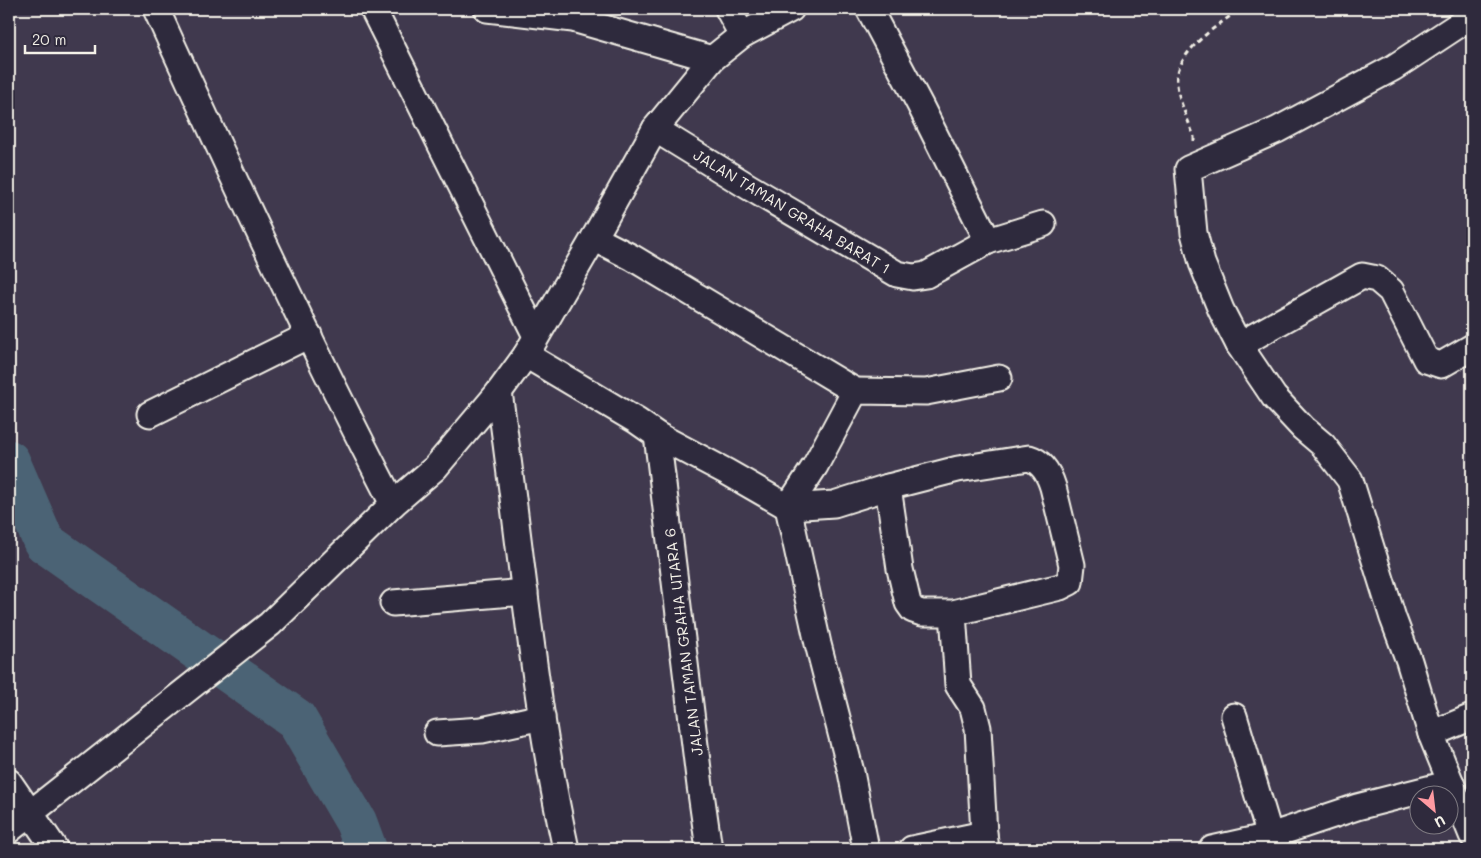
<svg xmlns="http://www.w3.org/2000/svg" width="1481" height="858" font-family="Mali,sans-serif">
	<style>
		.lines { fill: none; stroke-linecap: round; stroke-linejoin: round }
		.river { stroke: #4b6474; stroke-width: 42 }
		.street-casing { stroke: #f4f1e8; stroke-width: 29 }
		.path { stroke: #f4f1e8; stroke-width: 3; stroke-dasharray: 5 4; stroke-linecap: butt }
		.street { stroke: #2f2a3d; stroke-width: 25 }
		.labels { text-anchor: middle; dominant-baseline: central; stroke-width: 4.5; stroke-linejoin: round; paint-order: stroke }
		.street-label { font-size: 15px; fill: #f4f1e8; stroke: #2f2a3d }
	</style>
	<rect width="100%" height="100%" fill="#40394e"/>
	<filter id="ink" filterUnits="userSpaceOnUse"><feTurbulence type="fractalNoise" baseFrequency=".02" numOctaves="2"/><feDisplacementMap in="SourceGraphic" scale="10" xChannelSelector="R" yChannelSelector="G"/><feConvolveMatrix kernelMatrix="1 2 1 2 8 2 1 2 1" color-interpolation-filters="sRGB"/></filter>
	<g filter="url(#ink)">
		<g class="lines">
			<!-- river -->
			<path class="river" d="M9 461 44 542 296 719 356 822 366 849"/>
			<!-- street casing -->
			<g class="street-casing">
				<g id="street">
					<path d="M156 9C232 176 309 342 393 504"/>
					<path d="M373 9 536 336"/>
					<path d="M487 9 573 19 712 59"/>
					<path d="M728 9 742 35"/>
					<path d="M869 9 920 105 988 241"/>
					<path d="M1472 16 1393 68 1277 130 1188 169 1194 233 1202 263 1221 310 1239 345 1274 397 1303 428 1323 445 1350 480 1393 618 1409 661 1431 734 1472 835"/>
					<path d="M655 129 749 187 897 274 913 277 926 275 988 241 1043 224"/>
					<path d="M594 238 633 258 855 391"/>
					<path d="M1239 345 1362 276 1377 279 1391 291 1426 360 1441 365 1472 347"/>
					<path d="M526 355 637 421 657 435 727 472 788 507 834 504 888 487"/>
					<path d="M499 392C521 545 533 699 566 849"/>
					<path d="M150 414 309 335"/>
					<path d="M657 435 700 786 709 849"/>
					<path d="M393 603 525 592"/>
					<path d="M953 613 1060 587 1070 582 1072 565 1053 487C1049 474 1043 462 1029 458L958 469 888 487 900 569 908 603 913 610 922 613H953L958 685 973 708 978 728 984 834 986 849"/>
					<path d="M1234 716 1270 836"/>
					<path d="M437 733 482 730 542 717"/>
					<path d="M1431 734 1472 717"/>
					<path d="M9 782 55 849"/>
					<path d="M9 830 270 624 393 504 435 468 499 392 526 355 594 238 655 129 712 59 742 35 791 9"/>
					<path d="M866 849 851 772 818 644 788 507 815 466 855 391 926 392 999 378"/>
					<path d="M912 849 984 834"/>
					<path d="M1212 849 1270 836 1357 807 1451 783"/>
				</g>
			</g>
			<!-- path -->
			<path class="path" d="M1194 141V137C1189 121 1175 94 1177 77 1181 48 1218 25 1239 10"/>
			<!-- street -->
			<use href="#street" class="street"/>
		</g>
	</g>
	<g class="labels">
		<!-- street labels -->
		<g class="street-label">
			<text transform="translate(792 211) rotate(31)">JALAN TAMAN GRAHA BARAT 1</text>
			<text transform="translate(683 642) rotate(-97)">JALAN TAMAN GRAHA UTARA 6</text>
		</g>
	</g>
	<!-- margin -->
	<rect width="1481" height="858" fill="none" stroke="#2f2a3d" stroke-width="30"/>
	<rect x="15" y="15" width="1451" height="828" fill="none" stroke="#f4f1e8" stroke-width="2" filter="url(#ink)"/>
	<!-- north arrow -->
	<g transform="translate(1434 810) rotate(152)"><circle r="24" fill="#2f2a3d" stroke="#7e7a81"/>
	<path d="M0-4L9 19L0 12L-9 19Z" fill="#ff9aa2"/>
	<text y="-8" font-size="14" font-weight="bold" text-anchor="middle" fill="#f4f1e8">U</text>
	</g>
	<!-- scale -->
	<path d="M25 45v8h70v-8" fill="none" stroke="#f4f1e8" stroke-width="2.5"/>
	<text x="32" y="45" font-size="15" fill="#f4f1e8" stroke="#2f2a3d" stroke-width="4" paint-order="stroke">20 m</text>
</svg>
